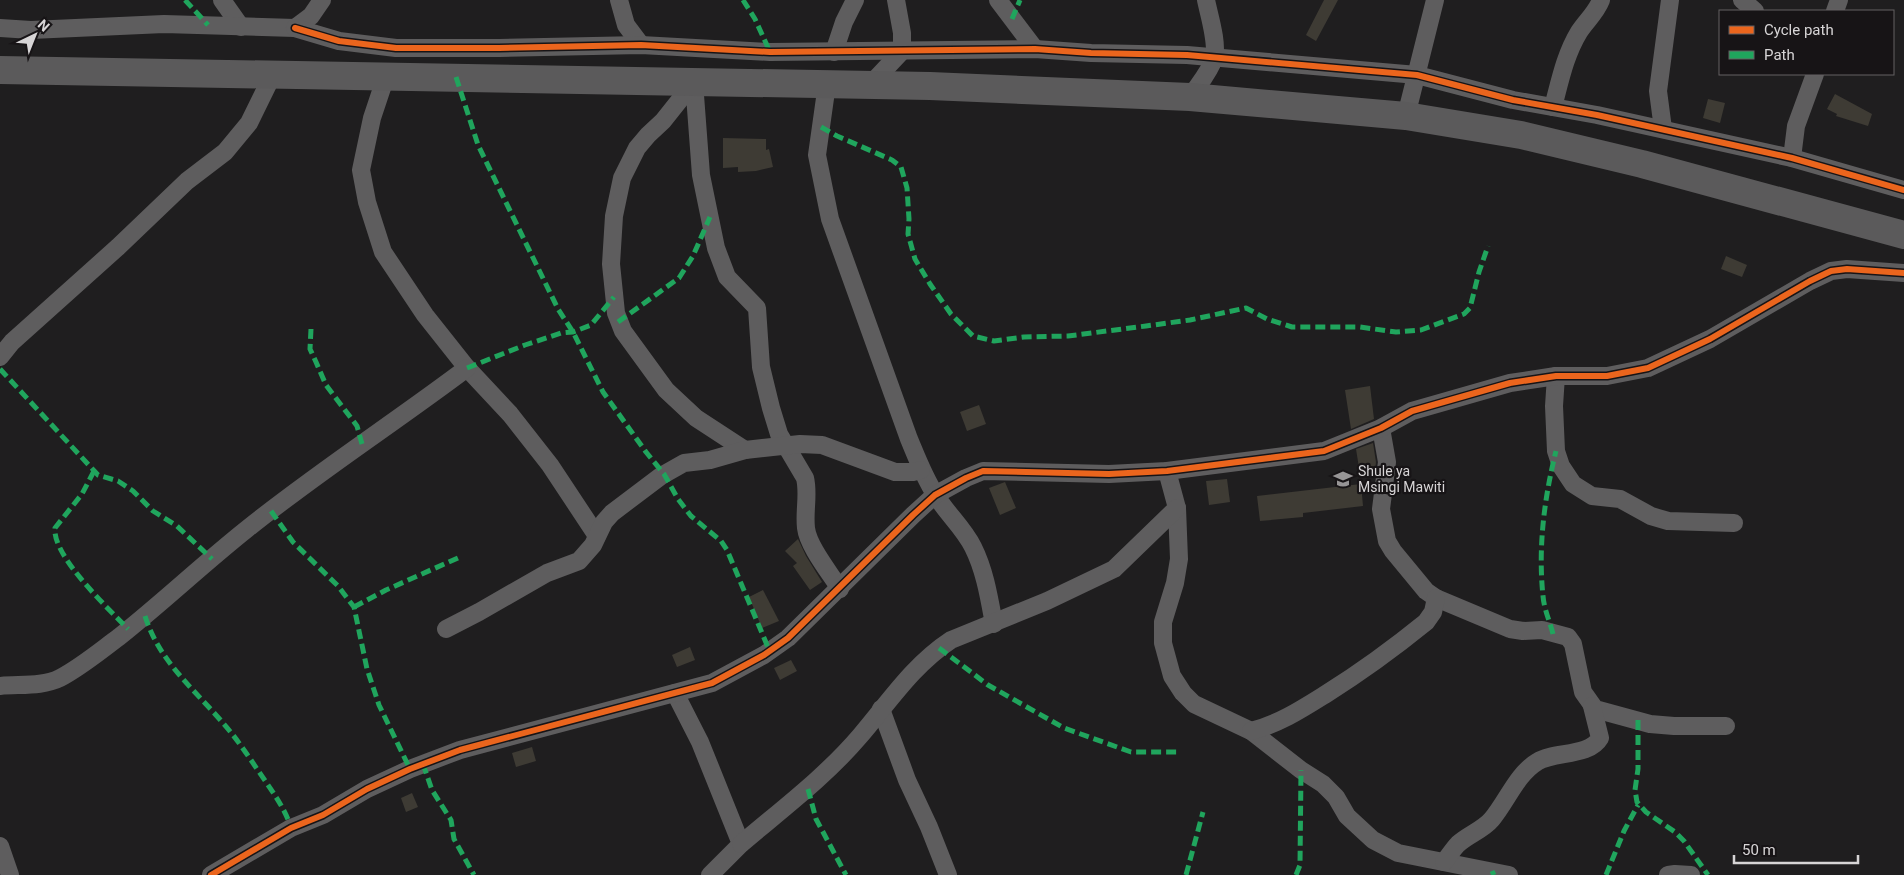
<svg xmlns="http://www.w3.org/2000/svg" width="1904" height="875" font-family="Roboto,sans-serif">
	<style>
		.building { fill: #3e3b34 }
		.lines { fill: none; stroke-linecap: round; stroke-linejoin: round }
		.street { stroke: #5e5d5e; stroke-width: 18 }
		.highway { stroke: #5b5a5b; stroke-width: 28 }
		.quiet { stroke: #20a55d; stroke-width: 5; stroke-dasharray: 10 5; stroke-linecap: butt }
		.cycleway-casing { stroke: #171416; stroke-width: 9 }
		.cycleway { stroke: #eb651d; stroke-width: 6 }
		.labels { text-anchor: middle; dominant-baseline: central; stroke-width: 4.5; stroke-linejoin: round; paint-order: stroke }
		.poi-label { font-size: 14px; fill: #d7d5d6; stroke: #171416; text-anchor: start }
	</style>
	<rect width="100%" height="100%" fill="#1f1e1f"/>
	<!-- building -->
	<g class="building">
		<path d="M1324 0H1338L1316 41 1306 35Z"/>
		<path d="M1835 94 1872 114 1868 126 1836 116 1837 114 1827 109Z"/>
		<path d="M1708 99 1725 103 1720 123 1703 118Z"/>
		<path d="M723 138 766 139V150L769 149 773 167 756 171 738 172V167L723 168Z"/>
		<path d="M1726 256 1747 265 1742 277 1721 269Z"/>
		<path d="M1370 386 1374 419 1351 429 1345 390Z"/>
		<path d="M979 405 986 424 967 431 960 412Z"/>
		<path d="M1373 443 1376 462 1375 472 1360 474 1356 449Z"/>
		<path d="M1227 479 1230 502 1209 505 1206 481Z"/>
		<path d="M1005 482 1016 508 1000 515 989 488Z"/>
		<path d="M1361 484 1363 506 1303 513V517L1260 521 1257 496Z"/>
		<path d="M798 539 806 556 822 582 810 590 793 566 797 563 785 551Z"/>
		<path d="M763 590 779 621 762 628 749 597Z"/>
		<path d="M690 647 695 660 677 667 672 655Z"/>
		<path d="M791 660 797 671 780 680 774 668Z"/>
		<path d="M532 747 536 761 516 767 512 753Z"/>
		<path d="M412 793 418 807 406 812 401 798Z"/>
	</g>
	<g class="lines">
		<!-- street -->
		<g class="street">
			<path d="M222 0 241 27"/>
			<path d="M619 0 626 25 641 45"/>
			<path d="M998 0 1035 49"/>
			<path d="M1742 0 1755 11"/>
			<path d="M1835 11 1839 0"/>
			<path d="M0 28 31 30 164 24 295 28 311 16 322 0"/>
			<path d="M295 28 339 41 396 48H499L641 45 770 52 1035 49 1091 53 1187 55 1417 75 1513 100 1597 115 1792 158 1904 190"/>
			<path d="M834 52 844 22 855 0"/>
			<path d="M386 76 372 118 361 170 367 202 383 252 425 315 467 368 510 414 550 465 597 536"/>
			<path d="M694 82 701 175 716 248 727 277 757 308 761 367 771 408 779 434 805 478C809 494 804 511 806 528 808 546 830 573 840 589"/>
			<path d="M694 82 663 121 648 135 637 148 622 178 614 216 611 264 616 313 623 331 666 390 696 418 745 450"/>
			<path d="M827 84 817 155 830 219 909 439C917 458 924 477 935 494 946 513 963 527 973 547 985 571 989 597 994 624"/>
			<path d="M870 85 902 51V33L896 0"/>
			<path d="M1190 97C1198 85 1210 72 1214 58 1218 43 1209 15 1206 0"/>
			<path d="M1553 107C1560 81 1565 55 1579 32 1586 21 1596 13 1601 0"/>
			<path d="M1406 116 1435 0"/>
			<path d="M1663 129 1658 91 1670 0"/>
			<path d="M1792 158 1796 126 1815 74"/>
			<path d="M0 357 12 342 118 247 187 181 225 152 249 123 273 74"/>
			<path d="M1556 376 1554 406 1556 451 1561 466 1573 484 1592 496 1620 499 1651 516 1668 521 1734 523"/>
			<path d="M1381 428 1387 462 1381 509 1387 541 1393 551 1426 591 1436 598 1510 629 1523 631 1542 630 1568 637 1573 644 1583 692 1595 709 1650 724 1674 726H1726"/>
			<path d="M1167 471 1177 508 1179 559 1175 583 1163 622V643L1172 676 1183 693 1194 704 1251 731 1301 770 1323 784 1336 797 1347 816 1373 840 1398 853 1509 875"/>
			<path d="M446 629 479 612 547 573 579 561 593 545 604 522 612 513 661 476 684 463 710 460 745 450 800 444 822 445 895 472H913L921 470"/>
			<path d="M0 686C20 684 42 687 60 678 81 667 100 651 119 637 163 602 203 564 247 529 318 472 394 423 467 368"/>
			<path d="M675 693 700 742 741 844 710 875"/>
			<path d="M881 709 907 780 929 827 948 875"/>
			<path d="M1251 731C1279 724 1302 709 1326 694 1361 672 1394 648 1426 622L1433 612 1436 598"/>
			<path d="M741 844C782 809 825 777 860 736 889 702 913 665 951 640L1047 601 1114 569 1177 508"/>
			<path d="M0 846 10 875"/>
			<path d="M1444 862C1449 856 1453 849 1458 844 1469 834 1483 830 1492 819 1507 801 1517 774 1537 762 1554 751 1589 757 1600 738L1592 706"/>
			<path d="M211 875 291 828 323 815 367 789 410 769 460 750 712 683 764 655 788 638 913 515 935 495 966 478 983 471 1109 474 1167 471 1324 451 1381 428 1412 411 1510 383 1556 376H1607L1648 368 1710 339 1810 281 1831 271 1847 269 1904 273"/>
			<path d="M1668 875 1675 874 1691 875"/>
		</g>
		<!-- highway -->
		<path class="highway" d="M0 70 930 86 1190 97 1406 116 1521 135 1642 164 1904 235"/>
		<!-- quiet -->
		<g class="quiet">
			<path d="M185 0 208 25"/>
			<path d="M743 0 755 19 770 52"/>
			<path d="M1012 19 1020 0"/>
			<path d="M456 77 478 145 558 309 573 332 603 392 646 452 664 474 678 499 691 516 721 541 727 550 770 652"/>
			<path d="M821 127 837 136 892 160 901 167 907 188 909 219 908 234 915 259 930 284 951 314 973 336 994 341 1024 337 1068 336 1146 326 1190 320 1246 308 1267 319 1292 327H1360L1396 332 1421 330 1464 314 1470 308 1479 272 1488 246"/>
			<path d="M618 322 679 278 693 256 710 217"/>
			<path d="M311 329 310 349 316 362 326 385 357 426 362 444"/>
			<path d="M467 368 525 345 561 333 573 332 591 325 614 297"/>
			<path d="M0 369 98 475 118 481 133 491 153 511 177 526 212 559"/>
			<path d="M94 471 82 494 55 528C52 556 109 609 128 629"/>
			<path d="M271 511 293 542 338 586 354 607 367 669 379 705 410 769"/>
			<path d="M354 607 386 590 460 557"/>
			<path d="M145 616C159 661 193 688 223 723 239 741 252 762 266 782 276 797 286 811 291 828"/>
			<path d="M1553 634C1550 622 1544 609 1543 596 1538 548 1544 499 1556 451"/>
			<path d="M939 648 988 685 1064 728 1131 752H1181"/>
			<path d="M1638 720V769L1635 790 1637 802 1646 812 1675 832 1684 841 1708 875"/>
			<path d="M423 764 432 790 451 820 454 839 474 875"/>
			<path d="M808 789 816 819 846 875"/>
			<path d="M1492 871 1494 875"/>
			<path d="M1186 875 1203 812"/>
			<path d="M1296 875 1300 865 1301 770"/>
			<path d="M1606 875 1624 831 1638 805"/>
		</g>
		<!-- cycleway casing -->
		<g class="cycleway-casing">
			<g id="cycleway">
				<path d="M295 28 339 41 396 48H499L641 45 770 52 1035 49 1091 53 1187 55 1417 75 1513 100 1597 115 1792 158 1904 190"/>
				<path d="M211 875 291 828 323 815 367 789 410 769 460 750 712 683 764 655 788 638 913 515 935 495 966 478 983 471 1109 474 1167 471 1324 451 1381 428 1412 411 1510 383 1556 376H1607L1648 368 1710 339 1810 281 1831 271 1847 269 1904 273"/>
			</g>
		</g>
		<!-- cycleway -->
		<use href="#cycleway" class="cycleway"/>
	</g>
	<!-- icons -->
	<defs>
		<g id="school-bare" transform="scale(1.5)"><path d="M0-5L7-2L0 1L-7-2ZM-4 1L0 2.5L4 1V4Q0 6-4 4Z" fill="#979596" stroke="#171416" stroke-width="2.5" paint-order="stroke"/></g>
	</defs>
	<g fill-rule="evenodd">
		<use href="#school-bare" x="1343" y="479"/>
	</g>
	<g class="labels">
		<!-- poi labels -->
		<g class="poi-label">
			<text x="1358" y="471">Shule ya<tspan x="1358" dy="16">Msingi Mawiti</tspan></text>
		</g>
	</g>
	<!-- legend -->
	<rect x="1719" y="10" width="175" height="65" fill="#171416" stroke="#646163"/>
	<rect x="1729" y="26" width="25" height="8" fill="#eb651d" stroke="#646163"/>
	<text x="1764" y="35" font-size="15" fill="#d7d5d6">Cycle path</text>
	<rect x="1729" y="51" width="25" height="8" fill="#20a55d" stroke="#646163"/>
	<text x="1764" y="60" font-size="15" fill="#d7d5d6">Path</text>
	<!-- north arrow -->
	<g transform="translate(35 35) rotate(43)" stroke="#171416" stroke-width="4" paint-order="stroke">
	<path d="M0-4L9 19L0 12L-9 19Z" fill="#d7d5d6"/>
	<text y="-8" font-size="14" font-weight="bold" text-anchor="middle" fill="#d7d5d6">N</text>
	</g>
	<!-- scale -->
	<path d="M1734 855v8h124v-8" fill="none" stroke="#d7d5d6" stroke-width="2.5"/>
	<text x="1742" y="855" font-size="15" fill="#d7d5d6" stroke="#171416" stroke-width="4" paint-order="stroke">50 m</text>
</svg>
